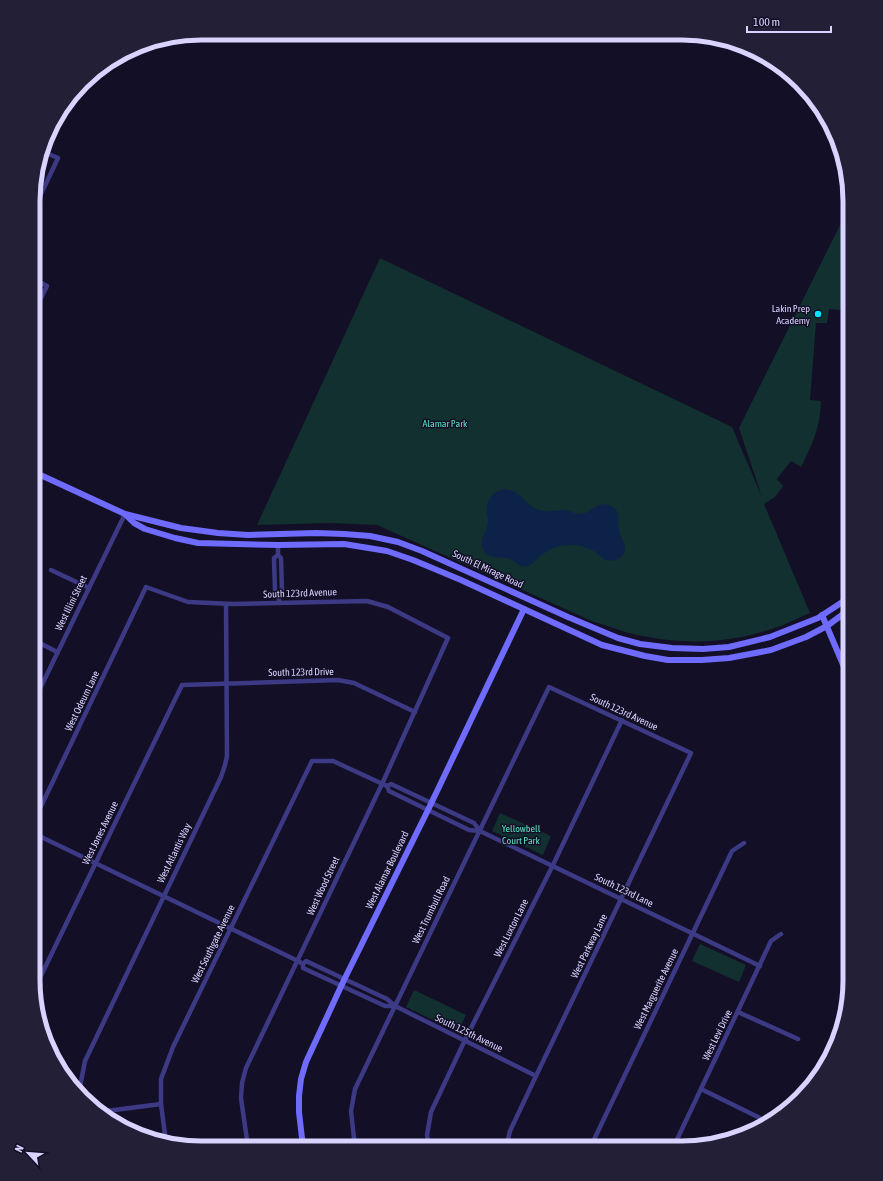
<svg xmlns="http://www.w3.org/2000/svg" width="883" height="1181" font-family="'Asap Condensed',sans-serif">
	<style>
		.green { fill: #12302f }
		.water { fill: #0c2248 }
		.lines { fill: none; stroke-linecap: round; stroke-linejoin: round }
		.street { stroke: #3d3a85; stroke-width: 4.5 }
		.secondary { stroke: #6f6bff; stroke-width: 6 }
		.poi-dot { fill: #00e5ff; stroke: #130f26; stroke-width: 1.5 }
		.labels { text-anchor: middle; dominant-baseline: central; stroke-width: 3; stroke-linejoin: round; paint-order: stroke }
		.poi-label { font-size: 10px; fill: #d9d4ff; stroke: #130f26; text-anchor: end }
		.park-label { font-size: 10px; fill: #5fe0c0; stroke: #130f26 }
		.street-label { font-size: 10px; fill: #d9d4ff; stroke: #130f26 }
		.rim { fill: none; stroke: #d9d4ff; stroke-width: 5 }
	</style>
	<rect width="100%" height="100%" fill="#130f26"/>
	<!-- green -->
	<g class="green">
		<path d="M850 221V311L829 309 827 323H816L810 400 821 401C821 425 812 446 801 467L791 461 777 479 783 486 775 497 764 504 810 613C796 619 781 627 765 631 722 645 673 644 629 633 618 630 606 625 594 622L377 525 330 523 257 525 380 258 732 427 762 497 739 428 841 223 847 226Z"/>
		<path d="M500 813 551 836 543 855 492 831Z"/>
		<path d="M700 944 746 965 739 982 692 961Z"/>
		<path d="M414 990 466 1015 458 1032 406 1007Z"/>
	</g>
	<!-- water -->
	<path class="water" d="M506 489C523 492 521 500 533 507 539 511 547 512 554 511 558 511 562 509 566 510 571 511 575 514 580 514 591 514 599 499 611 506 622 512 617 520 619 530 621 541 632 551 618 559 614 561 610 561 606 560 603 559 601 557 599 555 591 548 581 545 571 545 558 544 547 550 538 558 535 560 533 564 529 566 520 569 517 562 510 559 499 555 483 562 482 543 481 537 488 530 488 520 488 516 486 512 487 508 487 497 496 490 506 489Z"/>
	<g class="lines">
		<!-- street -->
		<g class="street">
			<path d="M34 209 58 158 44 152"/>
			<path d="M34 312 47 286 34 279"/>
			<path d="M278 545V555L281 558 282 591 279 596V603"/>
			<path d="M278 555 274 558 275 592 279 596"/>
			<path d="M51 570 89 588"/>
			<path d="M34 640 57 652"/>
			<path d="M34 701 125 514"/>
			<path d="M387 786 389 791 469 830 480 831 760 966"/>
			<path d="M33 823 146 587 188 602 233 604 367 601 388 607 448 638 382 784 246 1068 242 1083 241 1098 248 1147"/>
			<path d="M33 833 298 961 303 964V968L385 1006H395"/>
			<path d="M303 964 306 961 387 999 395 1006 536 1076"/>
			<path d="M35 988 182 685 338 680 354 683 415 712"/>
			<path d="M738 1012 798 1039"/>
			<path d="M701 1089 760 1118"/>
			<path d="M81 1097 80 1087 85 1061 221 777 225 765 227 756 226 604"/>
			<path d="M99 1112 161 1104"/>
			<path d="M166 1142 161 1104V1079L173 1047 312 761H333L387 786 391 784 474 823 480 831"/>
			<path d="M355 1147 351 1111 355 1089 395 1006 549 687 691 753 536 1076 510 1131 506 1148"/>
			<path d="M429 1147 427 1135 431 1112 465 1040 553 865 622 720"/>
			<path d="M590 1148 732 851 744 843"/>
			<path d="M673 1148 771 941 781 934"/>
		</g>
		<!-- secondary -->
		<g class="secondary">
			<path d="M34 472 125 514 181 528 218 533 248 535 316 533 344 534 370 536 398 542 422 551 568 617 618 638 640 644 672 648 703 649 729 647 770 637 818 618 850 597"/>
			<path d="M126 515 134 523 145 529 175 538 198 543 278 545 344 544 387 551 413 560 461 580 602 645 645 656 668 660H702L729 658 771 650 806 637 827 626 850 609"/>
			<path d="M822 615 850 681"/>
			<path d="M303 1147 299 1112V1096L301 1079 306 1062 344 980 428 810 524 609"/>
		</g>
	</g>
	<!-- markers -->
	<circle class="poi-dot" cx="818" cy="314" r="4"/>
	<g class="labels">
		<!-- poi labels -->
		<g class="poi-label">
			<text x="810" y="308">Lakin Prep<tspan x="810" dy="12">Academy</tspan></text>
		</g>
		<!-- park labels -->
		<g class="park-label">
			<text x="445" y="423">Alamar Park</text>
			<text x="521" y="828">Yellowbell<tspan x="521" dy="12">Court Park</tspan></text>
		</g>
		<!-- street labels -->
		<g class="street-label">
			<text transform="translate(488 569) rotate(25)">South El Mirage Road</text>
			<text transform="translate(300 593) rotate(-2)">South 123rd Avenue</text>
			<text transform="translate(71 603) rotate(-64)">West Illini Street</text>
			<text transform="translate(301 672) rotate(-1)">South 123rd Drive</text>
			<text transform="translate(82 701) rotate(-64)">West Odeum Lane</text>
			<text transform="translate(624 712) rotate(25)">South 123rd Avenue</text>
			<text transform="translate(100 833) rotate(-64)">West Jones Avenue</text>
			<text transform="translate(174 853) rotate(-64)">West Atlantis Way</text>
			<text transform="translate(387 870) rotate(-64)">West Alamar Boulevard</text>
			<text transform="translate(323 886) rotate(-65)">West Wood Street</text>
			<text transform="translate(624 890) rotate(26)">South 123rd Lane</text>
			<text transform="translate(431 910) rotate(-64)">West Trumbull Road</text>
			<text transform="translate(511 928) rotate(-63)">West Luxton Lane</text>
			<text transform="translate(213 944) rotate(-64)">West Southgate Avenue</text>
			<text transform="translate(589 946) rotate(-64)">West Parkway Lane</text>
			<text transform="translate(656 989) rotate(-64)">West Marguerite Avenue</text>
			<text transform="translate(469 1033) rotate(26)">South 125th Avenue</text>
			<text transform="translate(717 1035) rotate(-64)">West Levi Drive</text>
		</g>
	</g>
	<!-- crop -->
	<path d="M0 0H883V1181H0ZM201 40H682A161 161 0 0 1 843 201V980A161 161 0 0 1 682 1141H201A161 161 0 0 1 40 980V201A161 161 0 0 1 201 40Z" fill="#231f37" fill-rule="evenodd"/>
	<path class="rim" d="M201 40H682A161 161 0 0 1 843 201V980A161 161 0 0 1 682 1141H201A161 161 0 0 1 40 980V201A161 161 0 0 1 201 40Z"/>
	<!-- north arrow -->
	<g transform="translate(28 1153) rotate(296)" stroke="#130f26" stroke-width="3" paint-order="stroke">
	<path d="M0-3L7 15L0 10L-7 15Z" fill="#d9d4ff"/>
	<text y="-6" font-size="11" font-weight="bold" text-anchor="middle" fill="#d9d4ff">N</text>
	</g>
	<!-- scale -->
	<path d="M747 26v6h84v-6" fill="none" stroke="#d9d4ff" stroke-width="2"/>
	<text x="753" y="26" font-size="12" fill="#d9d4ff" stroke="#130f26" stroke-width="3" paint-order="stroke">100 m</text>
</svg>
